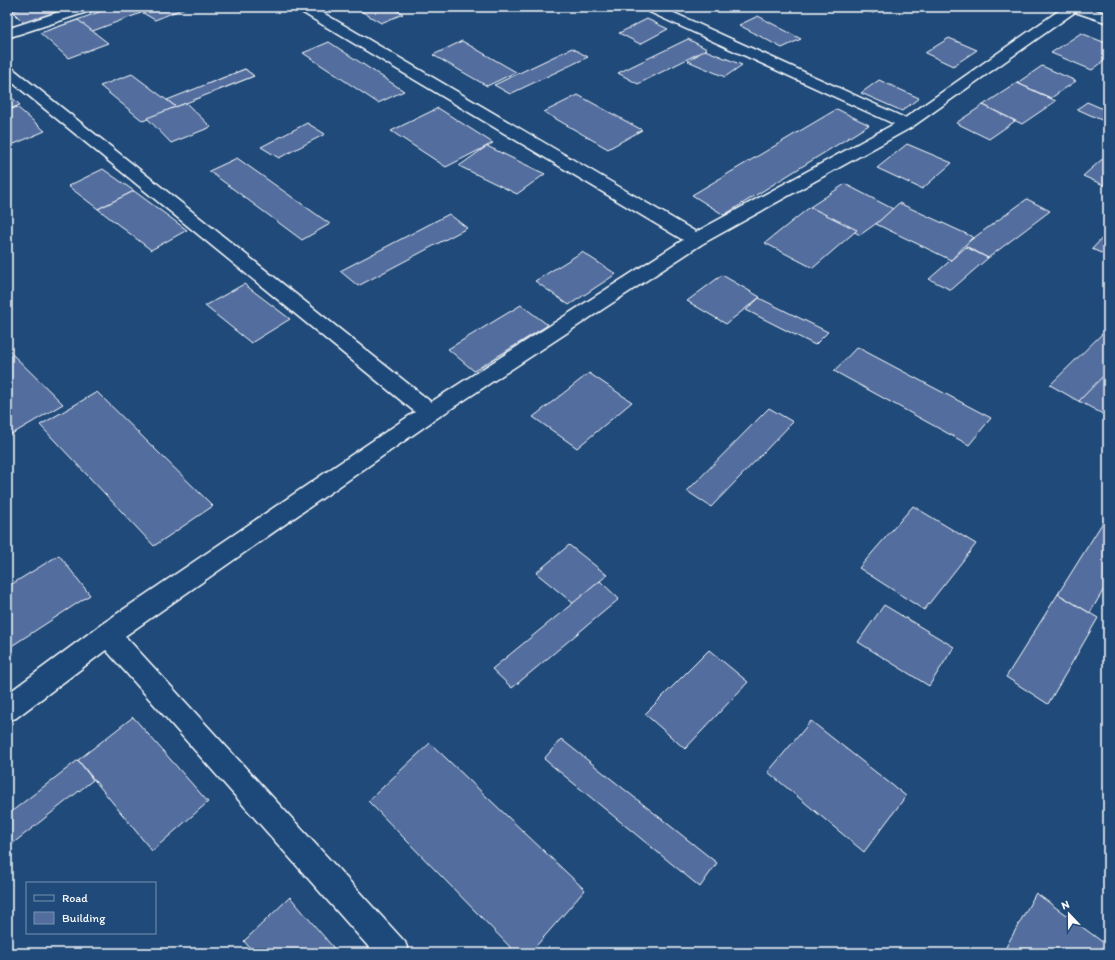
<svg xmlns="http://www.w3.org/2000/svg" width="1115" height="960" font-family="Itim,sans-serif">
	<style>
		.building { fill: #536e9e; stroke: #fff }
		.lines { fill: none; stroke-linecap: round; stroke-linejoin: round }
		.minor-casing { stroke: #fff; stroke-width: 3 }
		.minor { fill: #1f4a7a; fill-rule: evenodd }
	</style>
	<rect width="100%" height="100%" fill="#1f4a7a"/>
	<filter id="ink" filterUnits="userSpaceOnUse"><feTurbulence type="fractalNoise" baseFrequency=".025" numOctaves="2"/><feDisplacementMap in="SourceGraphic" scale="8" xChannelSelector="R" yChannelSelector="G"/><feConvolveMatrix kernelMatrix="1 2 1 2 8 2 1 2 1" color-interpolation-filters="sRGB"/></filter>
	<g filter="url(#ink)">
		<!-- building -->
		<g class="building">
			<path d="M25 7H73L24 23 12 11Z"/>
			<path d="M113 7H133L141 13 55 45 41 33Z"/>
			<path d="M133 7H187L155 20Z"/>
			<path d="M354 7H391L403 14 381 23Z"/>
			<path d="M859 7H885L873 13Z"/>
			<path d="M758 16 801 39 782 48 739 25Z"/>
			<path d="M647 19 668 29 640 44 619 33Z"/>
			<path d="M78 20 108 43 68 58 40 33Z"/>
			<path d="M1081 33 1108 44V58L1092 70 1051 53Z"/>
			<path d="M949 38 977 50 953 66 925 53Z"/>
			<path d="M688 39 707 49 638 84 618 73Z"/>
			<path d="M462 41 516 72 487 86 433 55Z"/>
			<path d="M329 42 404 91 378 103 303 53Z"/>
			<path d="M572 48 588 57 510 94 494 85Z"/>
			<path d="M705 50 742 65 725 77 688 61Z"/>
			<path d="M1042 66 1076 81 1051 98 1017 83Z"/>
			<path d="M245 69 254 76 214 92 205 85Z"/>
			<path d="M245 69 254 76 176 107 167 100Z"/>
			<path d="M132 74 176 107 143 121 100 86Z"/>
			<path d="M879 80 919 98 902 111 861 93Z"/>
			<path d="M1017 83 1056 101 1022 124 983 105Z"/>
			<path d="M7 93 20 105 7 110Z"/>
			<path d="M578 95 642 130 608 149 544 112Z"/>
			<path d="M1087 102 1108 111V123L1077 109Z"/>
			<path d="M186 103 211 127 171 143 147 118Z"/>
			<path d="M983 105 1015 121 989 139 956 123Z"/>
			<path d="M17 107 45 131 7 147V111Z"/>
			<path d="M438 108 493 143 446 167 391 131Z"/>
			<path d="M837 109 869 125 724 215 692 195Z"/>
			<path d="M307 123 325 134 279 158 261 147Z"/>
			<path d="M907 144 952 163 922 189 877 168Z"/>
			<path d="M487 146 545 174 517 194 459 166Z"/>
			<path d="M1108 154V187L1083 176Z"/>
			<path d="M237 158 330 224 302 240 209 171Z"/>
			<path d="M103 169 134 191 98 209 68 186Z"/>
			<path d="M845 184 895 210 860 235 810 207Z"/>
			<path d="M134 191 187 230 151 250 98 209Z"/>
			<path d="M1027 199 1050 211 988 258 964 245Z"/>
			<path d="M899 203 973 237 951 260 876 224Z"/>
			<path d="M810 207 857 230 813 268 765 243Z"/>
			<path d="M449 214 467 228 358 286 340 271Z"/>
			<path d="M1108 232V256L1092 249Z"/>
			<path d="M966 247 988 258 951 290 929 279Z"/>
			<path d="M582 252 616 274 569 305 535 281Z"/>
			<path d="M722 275 760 297 726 324 687 301Z"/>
			<path d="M244 284 290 319 251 343 205 306Z"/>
			<path d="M759 298 828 332 815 345 746 310Z"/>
			<path d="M521 305 548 325 474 371 448 349Z"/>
			<path d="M1108 328V373L1080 402 1050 385Z"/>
			<path d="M857 347 991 418 969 445 834 371Z"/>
			<path d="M7 349 63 404 7 437Z"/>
			<path d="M589 373 632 402 577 448 533 417Z"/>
			<path d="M1104 375 1108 377V417L1079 401Z"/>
			<path d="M97 392 213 506 154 546 40 425Z"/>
			<path d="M769 408 793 422 711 507 687 491Z"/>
			<path d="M913 506 976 544 924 610 859 568Z"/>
			<path d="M1108 514V582L1090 613 1058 594Z"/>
			<path d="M569 545 607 575 574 604 536 573Z"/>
			<path d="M59 555 90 595 7 649V587Z"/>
			<path d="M600 581 619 599 512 688 492 669Z"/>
			<path d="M1058 594 1098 618 1048 704 1006 677Z"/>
			<path d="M884 605 954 647 929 686 858 642Z"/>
			<path d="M709 650 748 682 685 749 645 714Z"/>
			<path d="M133 717 208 802 152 851 78 760Z"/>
			<path d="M811 721 906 796 864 852 768 772Z"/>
			<path d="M561 739 717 863 700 887 544 759Z"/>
			<path d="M430 743 585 890 530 953H516L368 801Z"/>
			<path d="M78 760 93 780 7 848V815Z"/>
			<path d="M1036 893 1108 946V953H1014L1006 947Z"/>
			<path d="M290 897 338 953H254L244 941Z"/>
		</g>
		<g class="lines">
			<!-- minor casing -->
			<g class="minor-casing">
				<g id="minor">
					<path d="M74 7H95L93 10 7 38V29Z"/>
					<path d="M296 7H313L696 232 894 124 645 10 643 7H661L905 118 1064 7H1086L1108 14V23L1075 12 912 127 702 244 437 418 125 636 405 942 409 953H374L106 650 16 718 7 721V694L99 626 415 412 7 78V67L12 68 431 402 683 240 298 10Z"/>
				</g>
			</g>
			<!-- minor -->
			<use href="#minor" class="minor"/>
		</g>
	</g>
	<!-- margin -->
	<rect width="1115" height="960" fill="none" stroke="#1f4a7a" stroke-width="24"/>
	<rect x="12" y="12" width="1091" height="936" fill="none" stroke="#fff" stroke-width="1.5" filter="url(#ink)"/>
	<!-- legend -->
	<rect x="26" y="882" width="130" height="52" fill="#1f4a7a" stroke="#7992af"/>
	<rect x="34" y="895" width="20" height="6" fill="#1f4a7a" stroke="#7992af"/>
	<text x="62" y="902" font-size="12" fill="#ffffff">Road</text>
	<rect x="34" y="912" width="20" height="12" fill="#536e9e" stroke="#7992af"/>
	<text x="62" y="922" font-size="12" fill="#ffffff">Building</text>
	<!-- north arrow -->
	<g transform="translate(1069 914) rotate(338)" stroke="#1f4a7a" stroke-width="3" paint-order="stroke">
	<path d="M0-3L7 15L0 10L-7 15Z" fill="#ffffff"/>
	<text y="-6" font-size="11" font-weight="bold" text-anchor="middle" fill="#ffffff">N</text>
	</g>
</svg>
